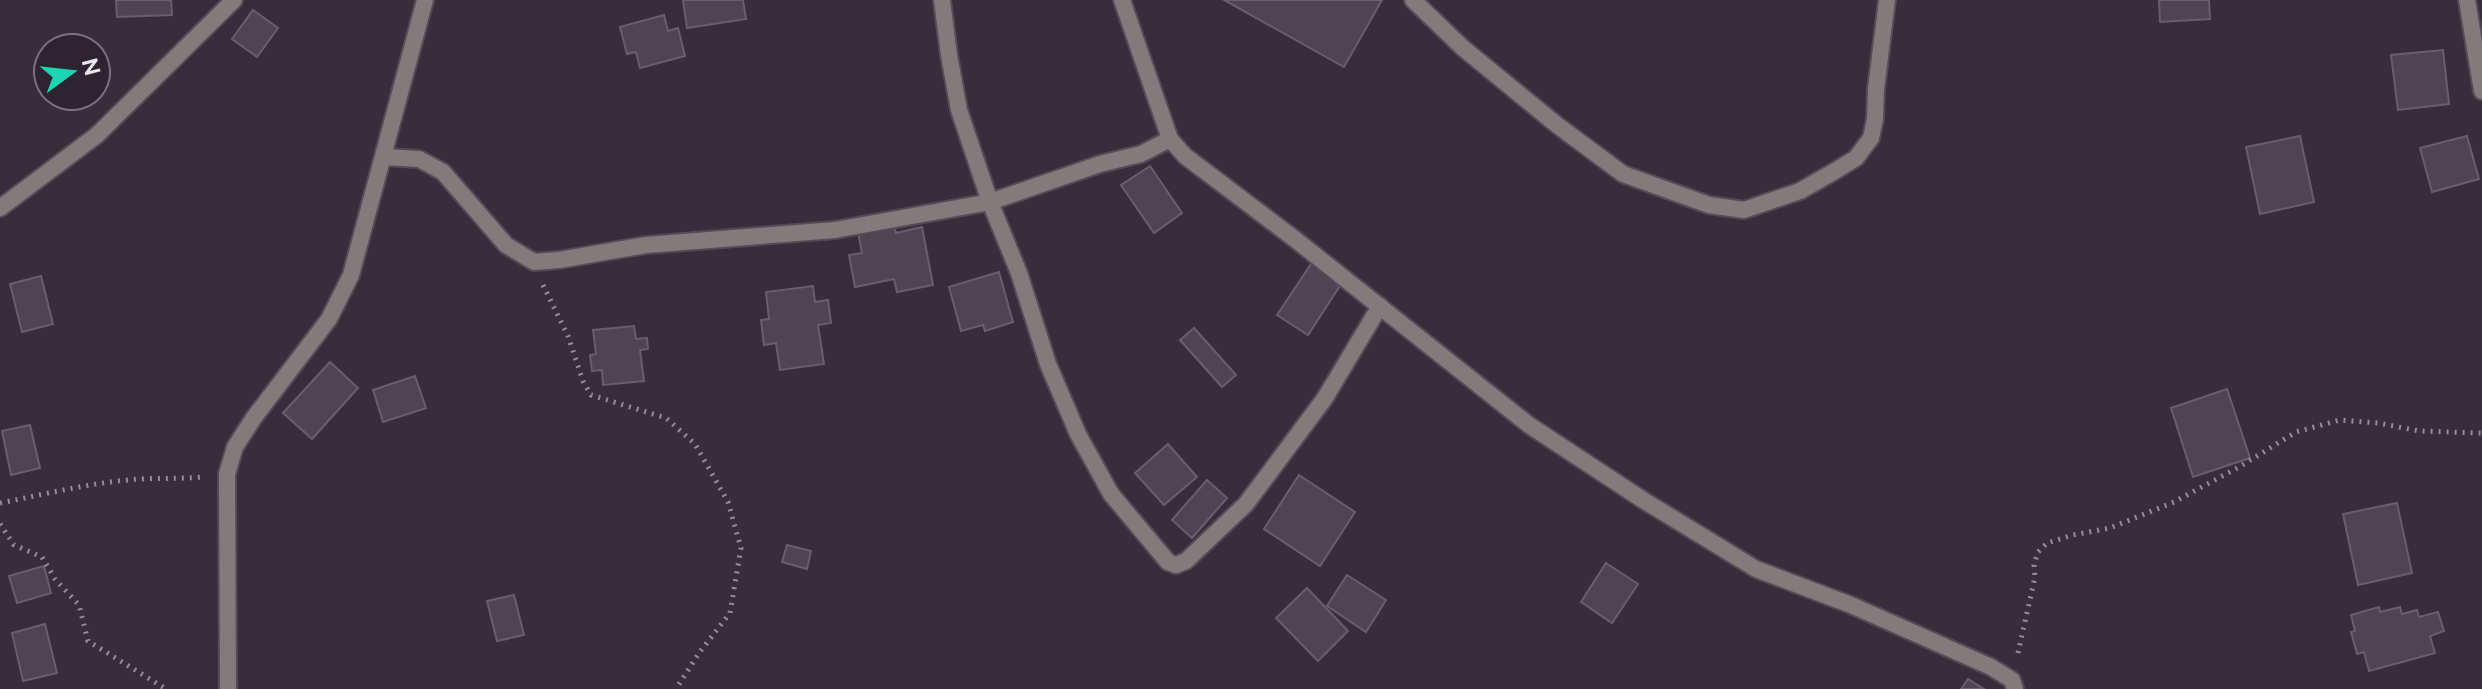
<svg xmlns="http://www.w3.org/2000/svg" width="2482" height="689" font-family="Raleway,sans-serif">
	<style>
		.building { fill: #4e4452; stroke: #685e6c; stroke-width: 2 }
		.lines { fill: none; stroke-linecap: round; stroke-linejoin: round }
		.service-casing { stroke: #544b57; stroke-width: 20 }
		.minor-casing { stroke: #544b57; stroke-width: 20 }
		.path { stroke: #958d98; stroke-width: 5; stroke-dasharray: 2 6; stroke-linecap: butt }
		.service { stroke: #837a7c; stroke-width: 16 }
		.minor { stroke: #837a7c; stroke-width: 16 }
	</style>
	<rect width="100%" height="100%" fill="#372e3b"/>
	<!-- building -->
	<g class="building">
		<path d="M116 0H171L172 15 117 17Z"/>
		<path d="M683 0H743L746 19 687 28Z"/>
		<path d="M1224 0H1382L1344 67Z"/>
		<path d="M2159 0H2209L2210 19 2160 22Z"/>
		<path d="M253 10 278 28 257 57 232 39Z"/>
		<path d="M664 15 668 31 678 28 685 56 640 68 636 52 627 54 620 27Z"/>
		<path d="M2443 50 2449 104 2398 110 2391 55Z"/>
		<path d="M2300 136 2314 202 2260 214 2246 147Z"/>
		<path d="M2467 136 2479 179 2432 192 2420 148Z"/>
		<path d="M1150 166 1182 213 1154 233 1121 185Z"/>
		<path d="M894 226 896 233 922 227 933 285 897 292 894 279 855 287 849 255 862 253 858 232Z"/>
		<path d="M1313 261 1343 281 1308 335 1277 315Z"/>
		<path d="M999 272 1013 322 985 331 983 325 961 331 949 287Z"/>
		<path d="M41 276 53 324 22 332 10 284Z"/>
		<path d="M813 286 815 302 828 300 831 323 818 325 824 364 780 370 776 343 764 345 761 320 769 319 766 292Z"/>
		<path d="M634 326 636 339 647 338 648 349 640 350 644 381 603 385 602 370 592 371 590 355 596 354 593 330Z"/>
		<path d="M1194 328 1236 375 1222 387 1180 340Z"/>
		<path d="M330 362 358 388 312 439 283 413Z"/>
		<path d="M415 376 426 408 383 422 373 390Z"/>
		<path d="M2227 389 2250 458 2193 477 2171 408Z"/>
		<path d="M30 425 40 468 11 475 2 431Z"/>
		<path d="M1168 444 1197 477 1164 505 1135 473Z"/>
		<path d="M1299 475 1355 512 1320 566 1264 529Z"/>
		<path d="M1207 480 1227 498 1192 538 1172 520Z"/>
		<path d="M2397 503 2412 573 2358 585 2343 514Z"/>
		<path d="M787 545 811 551 807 569 782 562Z"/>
		<path d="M1606 563 1638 584 1612 623 1581 602Z"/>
		<path d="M44 566 51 593 17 603 9 576Z"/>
		<path d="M1347 575 1386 600 1366 632 1327 606Z"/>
		<path d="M1307 588 1348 631 1318 661 1276 618Z"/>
		<path d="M514 595 524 635 497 641 487 601Z"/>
		<path d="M2379 607 2380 612 2400 607 2402 614 2417 610 2419 617 2438 612 2444 631 2430 636 2435 653 2369 671 2364 652 2357 654 2351 632 2355 631 2351 615Z"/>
		<path d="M45 624 57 673 23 681 12 633Z"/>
		<path d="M1968 679 1984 689H1961Z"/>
	</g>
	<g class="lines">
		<!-- service casing -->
		<g class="service-casing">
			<path id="service" d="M1413 0 1463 48 1557 125 1623 174 1709 205 1744 210 1800 191 1835 171 1856 158 1871 138 1875 119 1876 89 1887 0"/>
		</g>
		<!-- minor casing -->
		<g class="minor-casing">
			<g id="minor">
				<path d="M942 0 949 55 959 110 990 202 1019 273 1048 364 1078 434 1111 494 1168 562 1176 565 1186 561 1246 504 1325 398 1380 306"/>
				<path d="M1122 0 1170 139 1185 156 1296 240 1529 425 1643 500 1756 569 1851 605 1991 667 2012 680 2015 689"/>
				<path d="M2467 0 2482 91"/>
				<path d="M384 157 419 159 443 172 506 245 534 262 559 260 646 245 835 230 990 202 1100 164 1141 154 1170 139"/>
				<path d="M0 208 97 135 234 0"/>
				<path d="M228 689 227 474 235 447 253 419 329 319 351 275 425 0"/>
			</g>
		</g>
		<!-- path -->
		<g class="path">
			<path d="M543 285 568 336 583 381 591 395 666 418 695 444 728 502 741 548 730 613 699 653 676 689"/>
			<path d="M0 503C46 494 93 482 140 479 161 478 181 479 202 477"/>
			<path d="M0 524 14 545 42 557 55 579 79 605 88 641 166 689"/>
			<path d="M2018 653 2035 577 2034 565 2038 552 2047 543 2073 535 2110 528 2174 502 2239 467 2296 432 2340 420 2378 423 2419 431 2482 433"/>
		</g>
		<!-- service -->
		<use href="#service" class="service"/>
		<!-- minor -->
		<use href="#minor" class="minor"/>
	</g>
	<!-- north arrow -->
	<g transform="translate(72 72) rotate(75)"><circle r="38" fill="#2d2431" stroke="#79717c" stroke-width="2"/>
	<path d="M0-6L14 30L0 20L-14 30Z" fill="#1dd5b1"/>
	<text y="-12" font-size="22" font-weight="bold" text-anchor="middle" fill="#ebe5ed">N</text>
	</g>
</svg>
